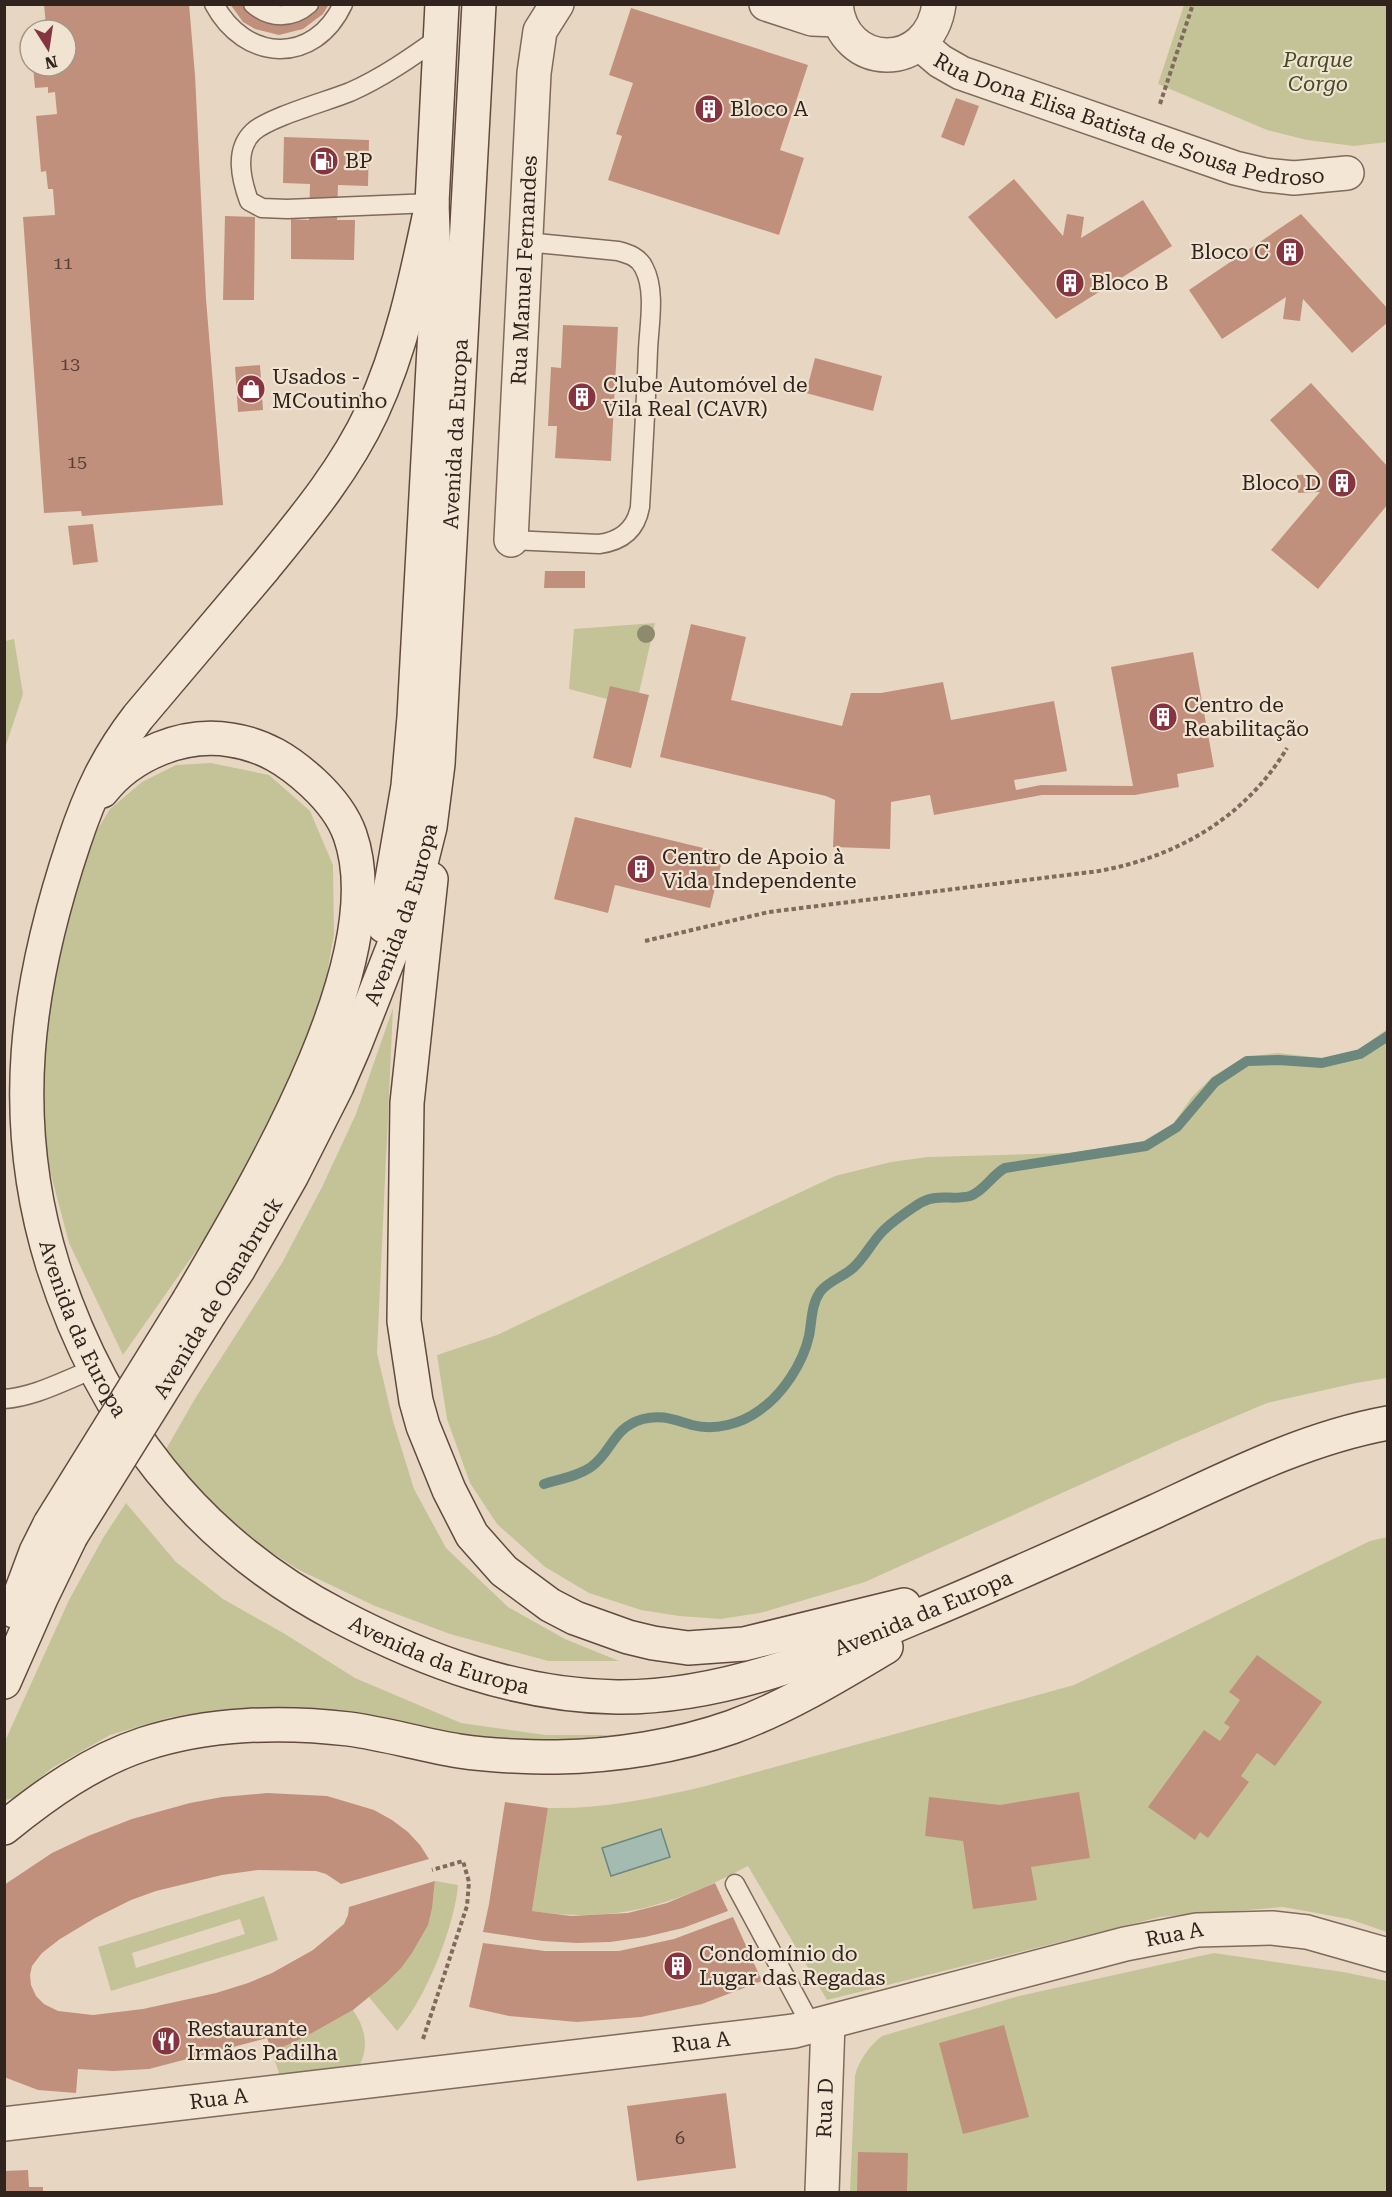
<svg xmlns="http://www.w3.org/2000/svg" width="1392" height="2197" font-family="'Roboto Serif',serif">
	<style>
		.green { fill: #c4c398; fill-rule: evenodd }
		.water { fill: #a4bbb1; stroke: #6c877d; stroke-width: 1.5 }
		.lines { fill: none; stroke-linecap: round; stroke-linejoin: round }
		.stream { stroke: #6c877d; stroke-width: 10 }
		.building { fill: #c1907d }
		.service-casing { stroke: #7f6a5c; stroke-width: 21 }
		.minor-casing { stroke: #7f6a5c; stroke-width: 36 }
		.secondary-casing { stroke: #614b3f; stroke-width: 36 }
		.path { stroke: #7f6a5c; stroke-width: 4; stroke-dasharray: 4.5 3; stroke-linecap: butt }
		.service { stroke: #f3e6d4; stroke-width: 18 }
		.minor { stroke: #f3e6d4; stroke-width: 33 }
		.secondary { stroke: #f3e6d4; stroke-width: 33 }
		.secondary-bridge-casing { stroke: #614b3f; stroke-width: 36; stroke-linecap: butt }
		.secondary-bridge { stroke: #f3e6d4; stroke-width: 33 }
		.tree { fill: #8e8a6d }
		.labels { text-anchor: middle; dominant-baseline: central; stroke-width: 4.5; stroke-linejoin: round; paint-order: stroke }
		.number-label { font-size: 18px; fill: #553f36 }
		.park-label { font-size: 21px; font-style: italic; fill: #464b27; stroke: #f0e3d1 }
		.poi-label { font-size: 21px; fill: #31241e; stroke: #f0e3d1; text-anchor: start }
		.street-label { font-size: 21px; fill: #31241e; stroke: #f0e3d1 }
	</style>
	<rect width="100%" height="100%" fill="#e7d7c2"/>
	<!-- green -->
	<g class="green">
		<path d="M1184 5H1387V142L1354 146 1307 140 1267 130 1158 84Z"/>
		<path d="M655 623 639 693 607 699 569 689 574 629Z"/>
		<path d="M14 639 23 694 5 748V641Z"/>
		<path d="M211 763 269 775 310 811 333 865 334 934 324 991 302 1051 271 1116 212 1228 123 1355 69 1243 50 1171 40 1108 41 1053 51 976 81 856 110 809 142 782 176 765Z"/>
		<path d="M393 1008 377 1353 393 1421 414 1489 446 1548 508 1607 565 1639 619 1661H548L450 1634 375 1606 299 1570 247 1537 208 1501 165 1451 196 1397 282 1263 322 1187 356 1114Z"/>
		<path d="M1387 1029V1378L1356 1383 1267 1403 1175 1442 865 1582 760 1613 720 1619 679 1616 641 1610 589 1593 545 1567 497 1524 470 1483 447 1419 437 1355 497 1335 835 1176 891 1162 928 1157 1070 1153 1143 1141 1173 1124 1192 1097 1212 1077 1245 1057 1278 1053 1321 1058 1358 1050Z"/>
		<path d="M126 1503 176 1562 223 1599 285 1634 355 1678 461 1723 546 1735H608L570 1745 501 1743 379 1717 297 1711H228L171 1717 110 1735 52 1768 17 1797 5 1800V1741L69 1600 103 1538Z"/>
		<path d="M1387 1537V1932L1349 1919 1283 1907 1160 1917 827 2000 748 1866C673 1905 617 1924 532 1911L548 1808C601 1809 650 1799 702 1787L1074 1685 1370 1541Z"/>
		<path d="M435 1881 458 1885C455 1925 425 2002 397 2031L369 1997C409 1963 431 1935 435 1881Z"/>
		<path d="M264 1896 278 1940 111 1991 98 1947ZM240 1919 245 1934 136 1968 132 1953Z"/>
		<path d="M1214 1953 1343 1972 1387 1981V2192H850L855 2076C858 2061 870 2045 882 2036L1019 1996Z"/>
		<path d="M353 2010C366 2029 370 2049 357 2070L281 2079 272 2052 305 2037Z"/>
	</g>
	<!-- water -->
	<path class="water" d="M661 1829 670 1857 611 1876 602 1848Z"/>
	<g class="lines">
		<!-- stream -->
		<path class="stream" d="M544 1484C560 1479 578 1476 591 1467 613 1451 612 1428 643 1419 662 1414 674 1420 692 1425 715 1431 741 1424 760 1410 783 1394 803 1363 809 1336 812 1321 811 1305 820 1292 828 1281 843 1277 853 1268 864 1258 871 1244 881 1233 891 1222 905 1213 917 1205 936 1192 951 1201 970 1196 984 1191 992 1175 1005 1168L1146 1146 1177 1127 1215 1082 1247 1061 1279 1060 1322 1063 1360 1054 1388 1036"/>
	</g>
	<!-- building -->
	<g class="building">
		<path d="M44 4H189L195 75 206 299 223 505 82 516 81 511 44 513 23 217 55 215 53 189H48L46 171 41 172 36 116 57 114 55 92 48 93V87L35 88 33 66H66V30H39V27L46 26Z"/>
		<path d="M230 4H329L323 14 303 29 279 35 255 29 243 22Z"/>
		<path d="M631 8 808 65 780 150 804 158 779 235 608 180 622 136 616 134 633 83 609 75Z"/>
		<path d="M956 98 979 106 964 146 941 137Z"/>
		<path d="M284 137 369 140 368 186 338 185 337 220H355L354 260 291 259V219L309 220 310 184 283 183Z"/>
		<path d="M1014 179 1063 236 1067 214 1084 217 1081 238 1143 200 1172 246 1056 319 968 217Z"/>
		<path d="M1301 214 1388 309V322L1352 353 1303 299 1300 321 1283 319 1286 297 1222 339 1189 290Z"/>
		<path d="M225 216 255 217 254 300H223Z"/>
		<path d="M563 325 618 327 611 461 555 458 557 426H548L551 367 561 368Z"/>
		<path d="M815 358 882 376 873 411 806 393Z"/>
		<path d="M260 365 263 410 238 412 235 367Z"/>
		<path d="M1311 383 1388 467V504L1318 589 1271 550 1320 492 1298 493 1297 475 1319 474 1270 420Z"/>
		<path d="M93 524 98 562 73 565 68 526Z"/>
		<path d="M545 571H585V588H544Z"/>
		<path d="M691 624 746 637 731 700 842 726 851 693H881L943 682 951 720 1054 701 1067 771 1014 780 1016 790 1041 785 1133 786 1111 667 1193 652 1214 767 1177 774 1179 787 1135 795H1042L934 815 930 795 891 802 890 849 833 847 835 800 826 796 660 757Z"/>
		<path d="M610 686 649 695 631 768 593 758Z"/>
		<path d="M575 817 724 853 710 908 615 885 608 913 554 899Z"/>
		<path d="M1257 1655 1322 1702 1275 1766 1257 1753 1241 1776 1249 1782 1208 1838 1200 1832 1195 1840 1148 1807 1204 1730 1220 1741 1230 1727 1224 1723 1240 1700 1229 1692Z"/>
		<path d="M1079 1792 1090 1858 1031 1867 1037 1900 973 1909 963 1841 925 1836 929 1797 1000 1805Z"/>
		<path d="M267 1793 327 1796 374 1810 392 1820 408 1832 420 1845 429 1859 341 1884 326 1874 316 1871 258 1870 222 1875 156 1891 131 1900 95 1918 60 1939 42 1953 32 1966 30 1975 31 1985 36 1996 44 2004 58 2011 93 2015 143 2009 216 1993 248 1983 272 1973 313 1950 344 1924 348 1915 349 1907 435 1881 432 1908 428 1925 412 1953 401 1968 386 1983 353 2010 305 2037 272 2052 267 2038 149 2069 113 2071 78 2069 76 2093 38 2090 4 2077V1885L52 1853 88 1836 132 1819 190 1803 222 1797Z"/>
		<path d="M505 1802 548 1808 532 1911 571 1916 628 1913 667 1903 715 1883 728 1911 683 1928 645 1937 610 1942 577 1943 543 1941 483 1932 489 1904Z"/>
		<path d="M733 1917 762 1981 702 2004 641 2017 577 2022 509 2016 469 2007 483 1943 545 1951H619L674 1939Z"/>
		<path d="M1004 2025 1029 2117 963 2134 939 2043Z"/>
		<path d="M726 2093 736 2168 637 2181 627 2106Z"/>
		<path d="M858 2152 908 2153 907 2192H857Z"/>
		<path d="M28 2170 29 2187H43V2192H4V2171Z"/>
	</g>
	<g class="lines">
		<!-- service casing -->
		<g class="service-casing">
			<g id="service">
				<path d="M214 4C245 62 314 66 343 4"/>
				<path d="M253 4C270 19 292 19 309 4"/>
				<path d="M432 203 287 209 262 208 249 201C241 179 234 150 253 132 269 117 328 101 350 92 382 78 412 57 440 37"/>
				<path d="M511 540 599 544C622 541 636 529 640 507 643 455 646 402 648 350 649 325 656 291 644 268 639 257 629 254 618 251L526 242"/>
				<path d="M4 1399C35 1397 65 1380 94 1369"/>
				<path d="M735 1884 812 2027"/>
			</g>
		</g>
		<!-- minor casing -->
		<g class="minor-casing">
			<g id="minor">
				<path d="M766 4 812 19 838 20"/>
				<path d="M836 4C842 71 930 73 939 4"/>
				<path id="s1" d="M920 44 940 61 961 73 1235 168 1265 175 1294 178 1347 173"/>
				<path id="s2" d="M511 540 534 73 540 31 557 4"/>
				<path id="s3" d="M4 2124 794 2031 1125 1944 1197 1930 1272 1928 1307 1932 1388 1955"/>
				<path id="s4" d="M822 2192 828 2023"/>
			</g>
		</g>
		<!-- secondary casing -->
		<g class="secondary-casing">
			<g id="secondary">
				<path id="s5" d="M432 203C417 274 403 345 372 412 345 470 304 519 264 568 222 618 180 668 138 717 107 757 90 794 74 842 26 985 7 1118 53 1266 102 1419 195 1541 339 1616 425 1661 519 1696 617 1697 721 1698 824 1656 918 1616 998 1583 1077 1547 1156 1511 1231 1476 1306 1438 1388 1423"/>
				<path d="M102 791C131 754 184 732 231 740 264 745 288 760 313 783 328 797 343 815 350 835 394 960 252 1192 189 1300"/>
				<path d="M431 879 407 1103 404 1321 416 1401 423 1426 449 1490 472 1535 504 1571 550 1605 575 1618 628 1637 653 1643 688 1648 744 1644 904 1605"/>
				<path d="M384 926 408 786 414 717 436 311 432 203 442 4"/>
				<path id="s6" d="M210 1313 238 1270 292 1175 337 1086 354 1047 396 940 416 883 430 827 438 764 479 4"/>
				<path d="M14 1611 36 1552 50 1524"/>
				<path d="M4 1682 41 1598 71 1536"/>
				<path d="M4 1828C46 1794 92 1761 144 1744 208 1723 282 1721 349 1729 386 1734 422 1745 459 1751 492 1756 524 1757 557 1757 615 1756 678 1746 732 1727 787 1707 837 1676 886 1647"/>
			</g>
		</g>
		<!-- path -->
		<g class="path">
			<path d="M1160 104 1193 4"/>
			<path d="M645 941 769 912 1099 871C1177 857 1246 817 1287 748"/>
			<path d="M423 2039 467 1906 469 1882 463 1861 432 1870"/>
		</g>
		<!-- service -->
		<use href="#service" class="service"/>
		<!-- minor -->
		<use href="#minor" class="minor"/>
		<!-- secondary -->
		<use href="#secondary" class="secondary"/>
		<!-- secondary-bridge casing -->
		<g class="secondary-bridge-casing">
			<g id="secondary-bridge">
				<path d="M50 1524 189 1300"/>
				<path d="M71 1536 210 1313"/>
			</g>
		</g>
		<!-- secondary-bridge -->
		<use href="#secondary-bridge" class="secondary-bridge"/>
	</g>
	<!-- trees -->
	<circle class="tree" cx="646" cy="634" r="9"/>
	<!-- icons -->
	<defs>
		<g id="building-disc" transform="scale(1.5)"><circle r="9.5" fill="#86343f" stroke="#f0e3d1"/><path d="M-4-6H4V6H1V3H-1V6H-4ZM-2.5-4.3h1.7v1.8h-1.7ZM.8-4.3h1.7v1.8H.8ZM-2.5-1h1.7V.8h-1.7ZM.8-1h1.7V.8H.8Z" fill="#fff"/></g>
		<g id="fuel-disc" transform="scale(1.5)"><circle r="9.5" fill="#86343f" stroke="#f0e3d1"/><path d="M-5.5-6h7V0h2V4h1.3V-2.5L3-4.5l.8-.8L6-3V5H2.5V1h-1V6h-7ZM-4.2-4.7v3.2H.2V-4.7Z" fill="#fff"/></g>
		<g id="shop-disc" transform="scale(1.5)"><circle r="9.5" fill="#86343f" stroke="#f0e3d1"/><path d="M-5-2.5h2.3a2.7 3.5 0 0 1 5.4 0H5L5.5 6h-11ZM-1.5-2.5h3a1.5 2.3 0 0 0-3 0Z" fill="#fff"/></g>
		<g id="restaurant-disc" transform="scale(1.5)"><circle r="9.5" fill="#86343f" stroke="#f0e3d1"/><path d="M-5-6h1v4h1v-4h1v4h1v-4h1v5L-1.5 .5V6h-2V.5L-5-1ZM5-6V6H3V1.5H1.5Q1.5-4 5-6Z" fill="#fff"/></g>
	</defs>
	<g fill-rule="evenodd">
		<use href="#building-disc" x="709" y="109"/>
		<use href="#fuel-disc" x="324" y="161"/>
		<use href="#building-disc" x="1290" y="252"/>
		<use href="#building-disc" x="1070" y="283"/>
		<use href="#shop-disc" x="251" y="389"/>
		<use href="#building-disc" x="582" y="397"/>
		<use href="#building-disc" x="1342" y="483"/>
		<use href="#building-disc" x="1163" y="717"/>
		<use href="#building-disc" x="641" y="869"/>
		<use href="#building-disc" x="678" y="1966"/>
		<use href="#restaurant-disc" x="166" y="2041"/>
	</g>
	<g class="labels">
		<!-- number labels -->
		<g class="number-label">
			<text x="63" y="262">11</text>
			<text x="70" y="363">13</text>
			<text x="77" y="461">15</text>
			<text x="680" y="2137">6</text>
		</g>
		<!-- park labels -->
		<g class="park-label">
			<text x="1318" y="60">Parque<tspan x="1318" dy="24">Corgo</tspan></text>
		</g>
		<!-- poi labels -->
		<g class="poi-label">
			<text x="730" y="109">Bloco A</text>
			<text x="345" y="161">BP</text>
			<text x="1269" y="252" text-anchor="end">Bloco C</text>
			<text x="1091" y="283">Bloco B</text>
			<text x="272" y="377">Usados -<tspan x="272" dy="24">MCoutinho</tspan></text>
			<text x="603" y="385">Clube Automóvel de<tspan x="603" dy="24">Vila Real (CAVR)</tspan></text>
			<text x="1321" y="483" text-anchor="end">Bloco D</text>
			<text x="1184" y="705">Centro de<tspan x="1184" dy="24">Reabilitação</tspan></text>
			<text x="662" y="857">Centro de Apoio à<tspan x="662" dy="24">Vida Independente</tspan></text>
			<text x="699" y="1954">Condomínio do<tspan x="699" dy="24">Lugar das Regadas</tspan></text>
			<text x="187" y="2029">Restaurante<tspan x="187" dy="24">Irmãos Padilha</tspan></text>
		</g>
		<!-- street labels -->
		<g class="street-label">
			<text stroke="none"><textPath href="#s1" startOffset="226">Rua Dona Elisa Batista de Sousa Pedroso</textPath></text>
			<text stroke="none"><textPath href="#s2" startOffset="270">Rua Manuel Fernandes</textPath></text>
			<text stroke="none"><textPath href="#s6" startOffset="930">Avenida da Europa</textPath></text>
			<text stroke="none"><textPath href="#s6" startOffset="444">Avenida da Europa</textPath></text>
			<text transform="translate(218 1298) rotate(-59)">Avenida de Osnabruck</text>
			<text stroke="none"><textPath href="#s5" startOffset="1246">Avenida da Europa</textPath></text>
			<text stroke="none"><textPath href="#s5" startOffset="2253">Avenida da Europa</textPath></text>
			<text stroke="none"><textPath href="#s5" startOffset="1749">Avenida da Europa</textPath></text>
			<text stroke="none"><textPath href="#s3" startOffset="1188">Rua A</textPath></text>
			<text stroke="none"><textPath href="#s3" startOffset="702">Rua A</textPath></text>
			<text stroke="none"><textPath href="#s3" startOffset="216">Rua A</textPath></text>
			<text stroke="none"><textPath href="#s4" startOffset="84">Rua D</textPath></text>
		</g>
	</g>
	<!-- border -->
	<rect width="1392" height="2197" fill="none" stroke="#31241e" stroke-width="12"/>
	<!-- north arrow -->
	<g transform="translate(48 48) rotate(168)"><circle r="28" fill="#f0e3d1" stroke="#a49789" stroke-width="1.5"/>
	<path d="M0-4.5L10 22L0 15L-10 22Z" fill="#86343f"/>
	<text y="-9" font-size="16" font-weight="bold" text-anchor="middle" fill="#31241e">N</text>
	</g>
</svg>
